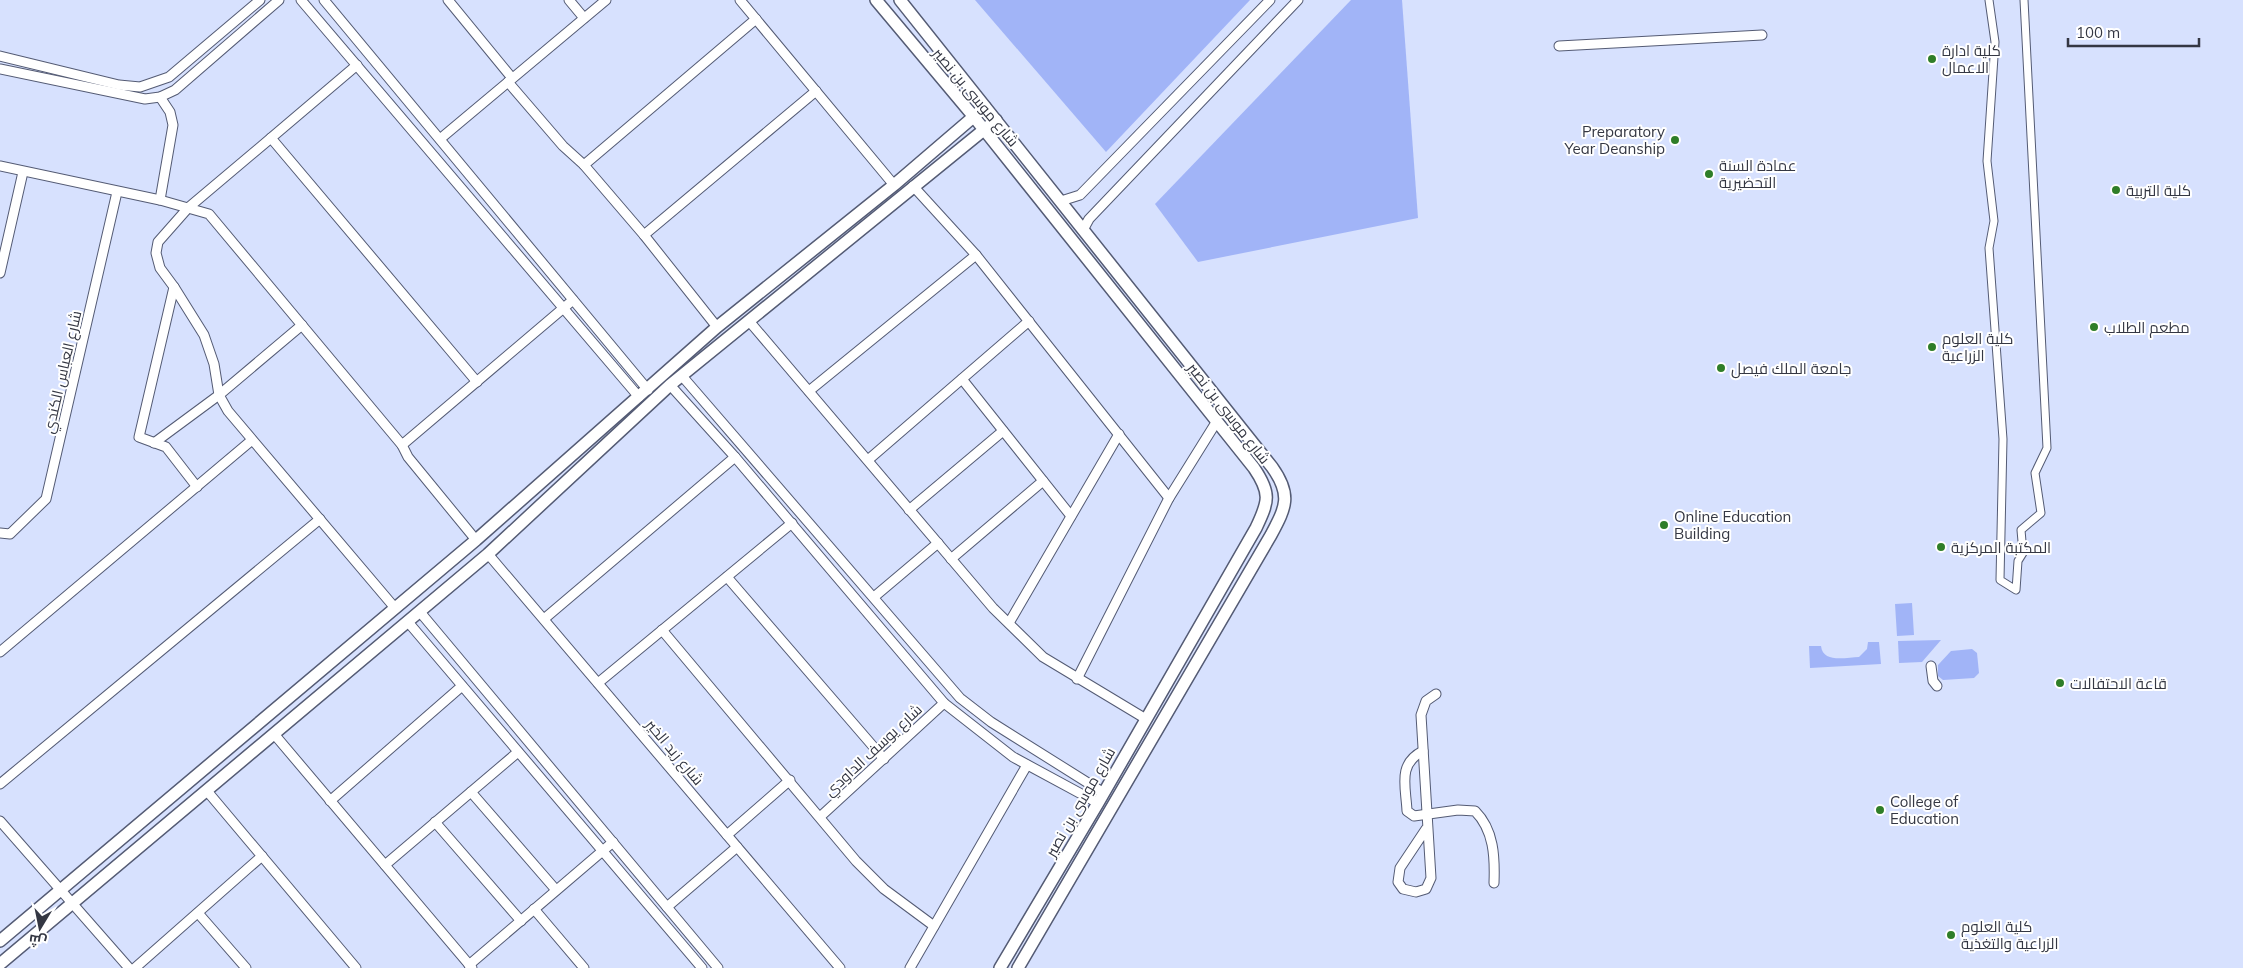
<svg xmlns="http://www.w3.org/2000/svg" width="2243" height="968" font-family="Mulish,Cairo,sans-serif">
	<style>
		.green { fill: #a1b4f7 }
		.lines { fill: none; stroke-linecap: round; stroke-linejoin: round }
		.pedestrian-casing { stroke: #545b74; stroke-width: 9 }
		.minor-casing { stroke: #545b74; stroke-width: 11 }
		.tertiary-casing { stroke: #545b74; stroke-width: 14 }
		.pedestrian { stroke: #fff; stroke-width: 7 }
		.minor { stroke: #fff; stroke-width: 9 }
		.tertiary { stroke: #fff; stroke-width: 11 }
		.poi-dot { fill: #2f7e28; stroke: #fff; stroke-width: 2 }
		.labels { text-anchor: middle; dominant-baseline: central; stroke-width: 4; stroke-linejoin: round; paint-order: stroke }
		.poi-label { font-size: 15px; fill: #343743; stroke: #fff; text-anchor: start }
		.street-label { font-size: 15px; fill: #343743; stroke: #fff }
	</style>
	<rect width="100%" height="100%" fill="#d7e1fe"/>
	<!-- green -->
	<g class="green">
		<path d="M975 0H1250L1106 152Z"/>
		<path d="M1351 0H1402L1418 218 1198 262 1155 204Z"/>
		<path d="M1912 603 1914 635 1897 636 1895 604Z"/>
		<path d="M1941 640 1922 662 1899 663 1898 641Z"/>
		<path d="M1868 642H1879L1881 664 1810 668 1809 646H1821C1823 664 1847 657 1859 657L1867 649Z"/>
		<path d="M1972 649 1977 653 1979 673 1974 678 1943 680 1938 676V665L1951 651Z"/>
	</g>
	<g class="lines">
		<!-- pedestrian casing -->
		<g class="pedestrian-casing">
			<path id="pedestrian" d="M1989 0 1995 42 1987 161 1994 221 1989 248 2003 439 2000 580 2016 590 2018 561 2023 553 2021 530 2041 513 2035 473 2047 448 2024 0"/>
		</g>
		<!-- minor casing -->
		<g class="minor-casing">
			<g id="minor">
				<path d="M301 0 639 397"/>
				<path d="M324 0 648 390"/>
				<path d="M448 0 512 78"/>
				<path d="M569 0 584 18"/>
				<path d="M740 0 894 185"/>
				<path d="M1559 46 1762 35"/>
				<path d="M0 56 119 85 140 87 169 77 260 0"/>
				<path d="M357 65 271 138 477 382"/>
				<path d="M0 69 145 99 160 97 175 90 279 0"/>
				<path d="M508 82 563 146 584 165"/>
				<path d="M271 138 188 208 158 242 156 253 160 268 174 287 204 335 214 364 219 395 228 411 395 608"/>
				<path d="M440 139 606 0"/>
				<path d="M0 166 160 200 209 214 402 445 573 300"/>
				<path d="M913 186 976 255 1169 498"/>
				<path d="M160 200 173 125 170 112 160 97"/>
				<path d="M1061 201 1080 195 1270 0"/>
				<path d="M1083 230 1089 219 1298 0"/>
				<path d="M644 235 816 91"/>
				<path d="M0 273 23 172"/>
				<path d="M174 287 139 437 166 447 197 487"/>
				<path d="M749 321 993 608 1043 657 1146 719"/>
				<path d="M717 327 644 235 584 165 756 19"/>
				<path d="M682 376 960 698 991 722 1104 793"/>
				<path d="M962 379 1071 516"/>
				<path d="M670 385 735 457 944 703 1013 757 1098 803"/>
				<path d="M809 391 976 255"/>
				<path d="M154 443 219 395 302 325"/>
				<path d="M402 445 408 457 476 540"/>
				<path d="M868 460 1029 321"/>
				<path d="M909 510 1003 431"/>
				<path d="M0 533 10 534 46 499 117 192"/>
				<path d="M488 554 840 968"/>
				<path d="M951 559 1043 481"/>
				<path d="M727 577 884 759"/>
				<path d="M874 597 938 543"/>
				<path d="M420 612 718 968"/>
				<path d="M544 619 735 457"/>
				<path d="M408 622 702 968"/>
				<path d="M1009 623 1119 434"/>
				<path d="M662 630 856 861 884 889 934 926"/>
				<path d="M0 652 252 440"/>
				<path d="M1931 666 1933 681 1937 686"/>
				<path d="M1077 679 1169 498 1217 421"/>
				<path d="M598 683 792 523"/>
				<path d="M274 734 472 968"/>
				<path d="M1423 751C1397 764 1406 787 1407 811L1414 816 1458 810 1475 811C1494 830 1495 857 1494 883"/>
				<path d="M0 784 320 519"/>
				<path d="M207 791 356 968"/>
				<path d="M471 792 556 890"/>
				<path d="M330 801 462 686"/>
				<path d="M821 816 944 703"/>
				<path d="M0 821 129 968"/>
				<path d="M435 822 521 921"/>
				<path d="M1426 829 1400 868 1398 882 1403 889 1416 892 1426 889 1431 878 1421 715 1426 701 1436 694"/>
				<path d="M727 835 790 780"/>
				<path d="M385 865 518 752"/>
				<path d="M667 907 737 847"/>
				<path d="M534 909 584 968"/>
				<path d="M198 913 246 968"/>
				<path d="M469 965 613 842"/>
				<path d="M135 968 262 856"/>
				<path d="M910 968 1027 765"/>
			</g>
		</g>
		<!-- tertiary casing -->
		<g class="tertiary-casing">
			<g id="tertiary">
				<path d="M876 0 974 117 1254 468C1271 493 1269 501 1256 528L1098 803 1000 968"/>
				<path d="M900 0 1272 467C1292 495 1286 507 1271 535L1018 968"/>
				<path d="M0 941 476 540 717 327 894 185 985 107"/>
				<path d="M0 964 488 554 670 385 996 120"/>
			</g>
		</g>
		<!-- pedestrian -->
		<use href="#pedestrian" class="pedestrian"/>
		<!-- minor -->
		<use href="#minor" class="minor"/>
		<!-- tertiary -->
		<use href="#tertiary" class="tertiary"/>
	</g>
	<!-- markers -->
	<g class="poi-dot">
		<circle cx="1932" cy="59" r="5"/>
		<circle cx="1675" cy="140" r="5"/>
		<circle cx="1709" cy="174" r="5"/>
		<circle cx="2116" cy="190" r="5"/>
		<circle cx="2094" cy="327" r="5"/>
		<circle cx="1932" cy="347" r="5"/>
		<circle cx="1721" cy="368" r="5"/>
		<circle cx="1664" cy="525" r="5"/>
		<circle cx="1941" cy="547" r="5"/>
		<circle cx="2060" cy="683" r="5"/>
		<circle cx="1880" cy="810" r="5"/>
		<circle cx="1951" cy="935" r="5"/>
	</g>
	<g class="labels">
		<!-- poi labels -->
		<g class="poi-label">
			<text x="1942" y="50">كلية ادارة<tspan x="1942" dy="17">الاعمال</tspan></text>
			<text x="1665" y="131" text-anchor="end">Preparatory<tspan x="1665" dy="17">Year Deanship</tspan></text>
			<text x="1719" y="165">عمادة السنة<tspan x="1719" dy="17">التحضيرية</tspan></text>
			<text x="2126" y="190">كلية التربية</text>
			<text x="2104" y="327">مطعم الطلاب</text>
			<text x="1942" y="338">كلية العلوم<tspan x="1942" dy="17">الزراعية</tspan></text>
			<text x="1731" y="368">جامعة الملك فيصل</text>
			<text x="1674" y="516">Online Education<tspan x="1674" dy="17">Building</tspan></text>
			<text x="1951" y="547">المكتبة المركزية</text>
			<text x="2070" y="683">قاعة الاحتفالات</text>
			<text x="1890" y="801">College of<tspan x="1890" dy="17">Education</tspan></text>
			<text x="1961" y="926">كلية العلوم<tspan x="1961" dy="17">الزراعية والتغذية</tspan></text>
		</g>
		<!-- street labels -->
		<g class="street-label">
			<text transform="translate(976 97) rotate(50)">شارع موسى بن نصير</text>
			<text transform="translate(62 372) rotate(-77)">شارع العباس الكندي</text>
			<text transform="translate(1229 413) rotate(52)">شارع موسى بن نصير</text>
			<text transform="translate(873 750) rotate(-43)">شارع يوسف الداودي</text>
			<text transform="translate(675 752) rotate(50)">شارع زيد الخير</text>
			<text transform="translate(1080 802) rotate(-60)">شارع موسى بن نصير</text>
		</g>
	</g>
	<!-- north arrow -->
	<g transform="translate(40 928) rotate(190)" stroke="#ffffff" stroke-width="4" paint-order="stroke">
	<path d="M0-4L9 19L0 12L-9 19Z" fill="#343743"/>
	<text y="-8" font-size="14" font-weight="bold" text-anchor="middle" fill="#343743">ش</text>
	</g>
	<!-- scale -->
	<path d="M2068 38v8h131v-8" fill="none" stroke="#343743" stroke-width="2.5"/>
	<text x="2076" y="38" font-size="15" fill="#343743" stroke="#ffffff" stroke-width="4" paint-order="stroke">100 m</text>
</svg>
